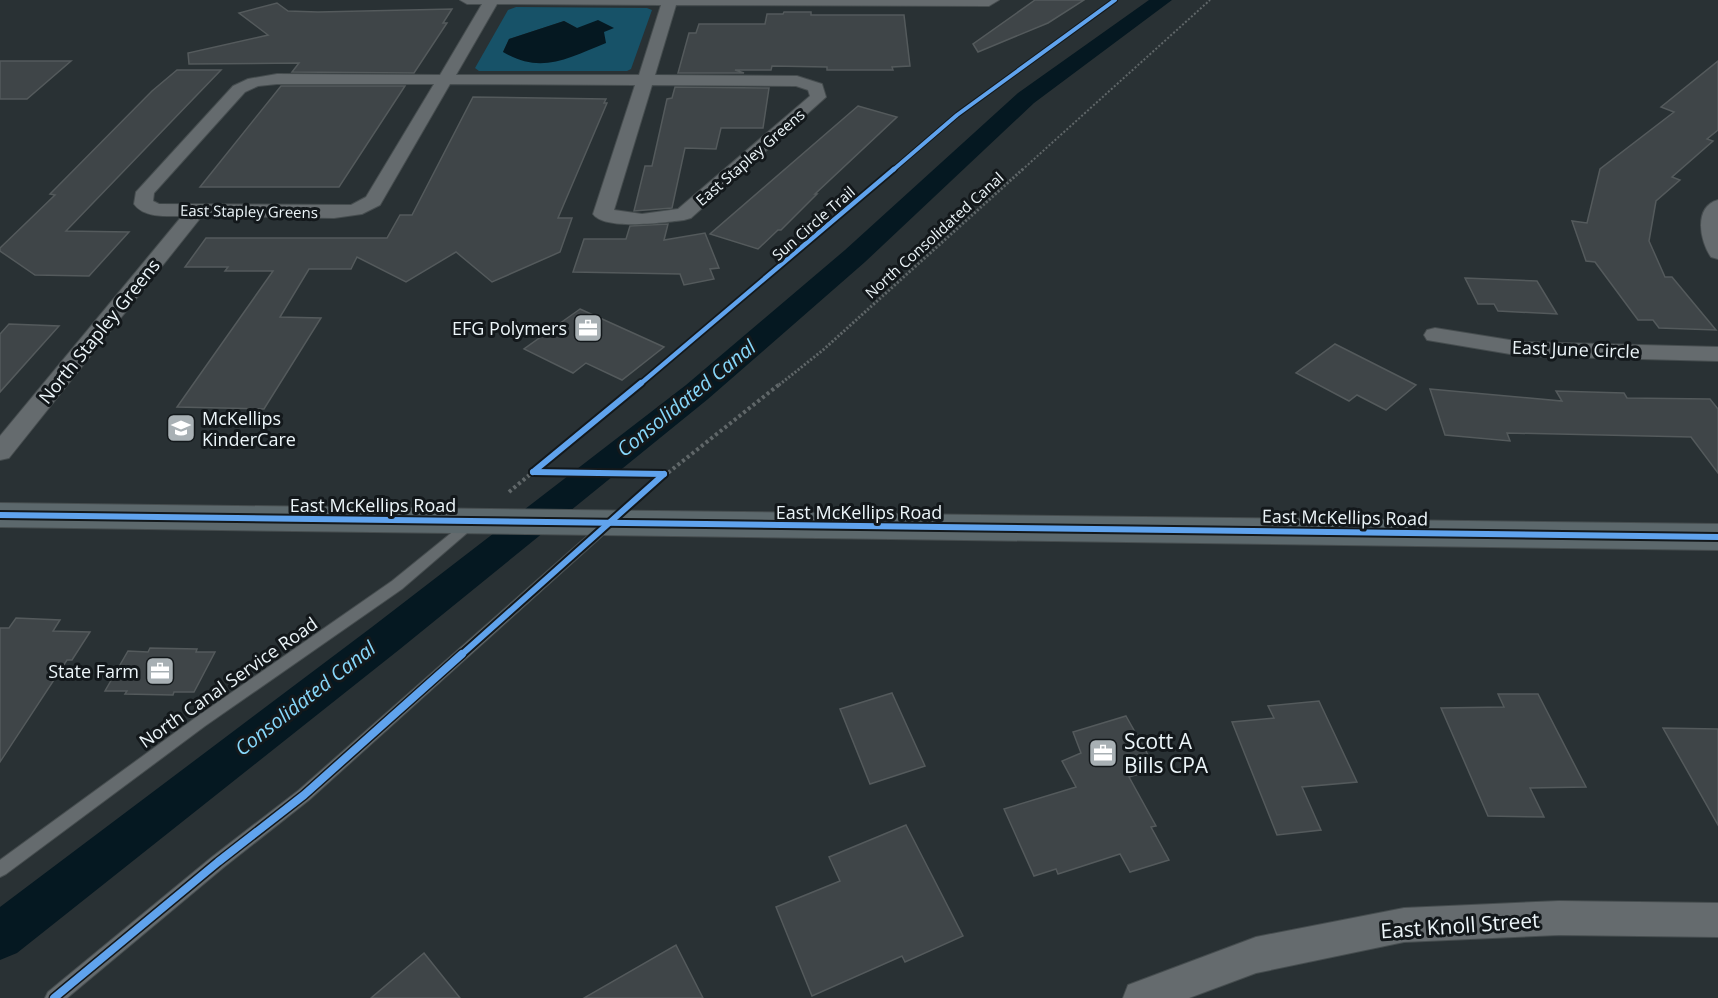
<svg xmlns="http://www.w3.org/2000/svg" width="1718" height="998" font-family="'Open Sans',sans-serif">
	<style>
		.green { fill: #175268; fill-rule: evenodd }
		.water { fill: #051821 }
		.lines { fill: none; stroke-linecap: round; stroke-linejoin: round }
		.canal { fill: #051821; fill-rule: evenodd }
		.building { fill: #3f4548; stroke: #545a5c; stroke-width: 1.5 }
		.lane-casing { stroke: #464d4f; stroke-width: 2 }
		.street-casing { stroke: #464d4f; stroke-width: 2 }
		.primary-casing { stroke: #464d4f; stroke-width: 2 }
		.path-far2 { stroke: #606769; stroke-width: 2; stroke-dasharray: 2 2; stroke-linecap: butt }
		.path-far1 { stroke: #606769; stroke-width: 3; stroke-dasharray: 2 2; stroke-linecap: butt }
		.path { stroke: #606769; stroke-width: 4; stroke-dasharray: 3 3; stroke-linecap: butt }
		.lane { fill: #656b6e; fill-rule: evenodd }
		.street { fill: #656b6e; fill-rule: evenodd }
		.primary { fill: #5c686c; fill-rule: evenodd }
		.cycleway-far3-casing { stroke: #13181b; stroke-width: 6 }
		.cycleway-far2-casing { stroke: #13181b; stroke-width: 8 }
		.cycleway-far1-casing { stroke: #13181b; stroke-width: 10 }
		.cycleway-casing { stroke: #13181b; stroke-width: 11 }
		.cycleway-far3 { stroke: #60a3ed; stroke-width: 4 }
		.cycleway-far2 { stroke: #60a3ed; stroke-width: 4.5 }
		.cycleway-far1 { stroke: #60a3ed; stroke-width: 6 }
		.cycleway { stroke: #60a3ed; stroke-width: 8 }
		.labels { text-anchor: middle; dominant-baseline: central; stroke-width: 6; stroke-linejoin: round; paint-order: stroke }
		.far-street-label { font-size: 15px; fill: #ecf5f9; stroke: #13181b }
		.poi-label { font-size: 18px; fill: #ecf5f9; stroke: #13181b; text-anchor: end }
		.street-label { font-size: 18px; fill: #ecf5f9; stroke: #13181b }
		.water-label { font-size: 20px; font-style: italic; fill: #87d7fa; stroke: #13181b }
		.near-poi-label { font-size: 21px; fill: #ecf5f9; stroke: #13181b; text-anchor: start }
		.near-street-label { font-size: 21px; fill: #ecf5f9; stroke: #13181b }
	</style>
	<rect width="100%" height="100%" fill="#293134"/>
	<!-- green -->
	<path class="green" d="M516 7 647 8 652 10 631 69 627 71H479L475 68 508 10ZM564 21 577 28 503 52 509 39Z"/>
	<!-- water -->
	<path class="water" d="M598 20 614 28 604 32 606 43C568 58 541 75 503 52L509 39 564 21 577 28Z"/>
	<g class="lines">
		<!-- canal -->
		<path class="canal" d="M1149 0H1172L1034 103 865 262 708 399 400 649 17 953 0 960V907L372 627 686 385 845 250 1018 93Z"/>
	</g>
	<!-- building -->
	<g class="building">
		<path d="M1035 0H1084L1048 23 978 52 973 44Z"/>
		<path d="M277 3 288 11 318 12 452 9 443 23H447L414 73 292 72 299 63 189 64 188 53 268 35 239 13Z"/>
		<path d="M784 12H811V15H904L910 66 892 67 893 70H827V67L772 66 771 70H735L744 73H678L689 33H696L699 24H765L767 14H783Z"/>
		<path d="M0 61H71L27 99H0Z"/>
		<path d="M1718 61V130L1707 139 1713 141 1672 177 1680 180 1656 201 1649 241 1665 277H1672L1716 330 1659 328 1653 320H1638L1595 262 1586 261 1572 221 1587 223 1600 169 1674 112 1661 107Z"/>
		<path d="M177 70H221L66 231 129 232 89 276 35 275 0 251V248L55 195 50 194 152 91Z"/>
		<path d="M281 86H405L339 187H200Z"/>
		<path d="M675 87 769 88 763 128H721L716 149 685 148 672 208 634 211 645 166H652L667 99 672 98Z"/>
		<path d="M473 97 606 99 604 103H607L558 218H572L560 252 492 282 456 252 406 282 357 257 351 269H309L280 317 321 318 264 409 177 407 273 271H225L228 267H185L206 238H387L400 215H412Z"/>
		<path d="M858 106 897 117 815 194H817L781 230H778L758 249 710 234Z"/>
		<path d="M668 224 664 240 705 233 719 268 710 269 714 279 684 285 680 274 573 272 584 239H626L630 226Z"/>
		<path d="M1465 278 1537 281 1557 314 1498 311 1494 304H1478Z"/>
		<path d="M580 309 664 347 622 380 586 363 573 373 524 349Z"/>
		<path d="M9 324 59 326 0 392V334Z"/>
		<path d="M1335 344 1416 385 1386 410 1357 395 1349 401 1296 373Z"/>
		<path d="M1430 389 1562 401 1556 391 1624 393 1627 398 1710 399 1718 409V473L1691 437 1507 433 1510 441 1445 435Z"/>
		<path d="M16 618 60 620 53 631 90 632 72 660H67L0 762V628H9Z"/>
		<path d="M150 648 197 649 196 652H215L194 692H174L173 695 125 694 127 691H105L128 651 148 652Z"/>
		<path d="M892 693 925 766 870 784 840 709Z"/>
		<path d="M1498 694H1538L1586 787 1530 788 1544 817 1488 816 1441 708 1504 707Z"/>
		<path d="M1319 701 1357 782 1302 787 1321 830 1277 835 1232 722 1274 718 1268 706Z"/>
		<path d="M1126 716 1156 769 1129 777 1156 826 1151 827 1169 860 1130 872 1120 854 1058 874 1056 869 1034 876 1004 809 1076 787 1062 761 1081 753 1073 732Z"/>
		<path d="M1663 728 1718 729V825Z"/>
		<path d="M906 825 963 936 905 962 902 956 812 996 776 907 840 881 829 857Z"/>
		<path d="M676 945 703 998H584Z"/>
		<path d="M424 953 460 998H371Z"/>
	</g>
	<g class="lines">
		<!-- lane casing -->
		<g class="lane-casing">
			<g id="lane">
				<path d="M470 519 474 521 476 524 474 527 402 589 205 726 6 874 0 877V860L195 718 392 581 466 521Z"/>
				<path d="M607 520 611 522 613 525 611 528 309 800 224 867 67 998H45L48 992 212 857 299 790 603 522Z"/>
			</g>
		</g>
		<!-- street casing -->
		<g class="street-casing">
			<g id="street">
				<path d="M460 0H999L989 6 676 5 655 75 797 76 822 84 826 97 691 218 684 220C666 222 605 231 593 214L635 85 450 84 380 205 362 214 334 218 202 216 9 458 0 460V436L182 216C166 216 144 218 134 204L136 192 233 86 248 79 277 74 440 75 482 4H467ZM497 4 661 5 639 75H456ZM277 84H434L366 197 351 205 159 204 153 201 154 193 245 92 258 86ZM652 85 796 86 808 90 810 96 678 209 642 214 614 210Z"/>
				<path d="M1718 200V259L1711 257C1700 241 1693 207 1718 200Z"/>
				<path d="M1435 328 1522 342 1718 347V361L1522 356 1427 340 1424 335 1427 330Z"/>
				<path d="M1559 901 1718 903V937L1559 935 1404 942 1256 973 1189 998H1123L1128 985 1256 937 1404 908Z"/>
			</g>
		</g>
		<!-- primary casing -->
		<g class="primary-casing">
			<path id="primary" d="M0 503 1718 524V550L0 527Z"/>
		</g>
		<!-- path-far2 -->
		<path class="path-far2" d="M1022 170 1210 0"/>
		<!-- path-far1 -->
		<path class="path-far1" d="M779 385 823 350 1023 169"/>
		<!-- path -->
		<g class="path">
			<path d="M509 492 533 472"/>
			<path d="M640 495 781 383"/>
		</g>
		<!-- lane -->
		<use href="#lane" class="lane"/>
		<!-- street -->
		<use href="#street" class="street"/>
		<!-- primary -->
		<use href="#primary" class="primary"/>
		<!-- cycleway-far3 casing -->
		<g class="cycleway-far3-casing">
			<path id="cycleway-far3" d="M893 170 957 115 1115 0"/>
		</g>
		<!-- cycleway-far2 casing -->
		<g class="cycleway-far2-casing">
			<path id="cycleway-far2" d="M639 385 894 169"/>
		</g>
		<!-- cycleway-far1 casing -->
		<g class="cycleway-far1-casing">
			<g id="cycleway-far1">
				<path d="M533 472 641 383"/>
				<path d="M533 472 664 474"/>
				<path d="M0 515 1718 537"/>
				<path d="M460 656 664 474"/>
			</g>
		</g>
		<!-- cycleway casing -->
		<g class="cycleway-casing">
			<path id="cycleway" d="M54 998 218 862 304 795 462 654"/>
		</g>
		<!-- cycleway-far3 -->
		<use href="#cycleway-far3" class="cycleway-far3"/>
		<!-- cycleway-far2 -->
		<use href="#cycleway-far2" class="cycleway-far2"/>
		<!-- cycleway-far1 -->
		<use href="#cycleway-far1" class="cycleway-far1"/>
		<!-- cycleway -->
		<use href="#cycleway" class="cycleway"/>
	</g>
	<!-- icons -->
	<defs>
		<g id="office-square" transform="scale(1.5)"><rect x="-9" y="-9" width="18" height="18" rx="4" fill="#a8b0b4" stroke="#13181b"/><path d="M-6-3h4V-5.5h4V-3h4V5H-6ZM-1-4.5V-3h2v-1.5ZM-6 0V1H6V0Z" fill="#fff"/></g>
		<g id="school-square" transform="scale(1.5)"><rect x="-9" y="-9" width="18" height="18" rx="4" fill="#a8b0b4" stroke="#13181b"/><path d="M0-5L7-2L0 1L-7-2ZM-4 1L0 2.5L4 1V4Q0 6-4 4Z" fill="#fff"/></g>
	</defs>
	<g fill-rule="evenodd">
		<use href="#office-square" x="588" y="328"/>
		<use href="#school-square" x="181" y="428"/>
		<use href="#office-square" x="160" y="671"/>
		<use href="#office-square" x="1103" y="753"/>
	</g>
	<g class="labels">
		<!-- far-street labels -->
		<g class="far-street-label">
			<text transform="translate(750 157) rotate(-41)">East Stapley Greens</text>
			<text transform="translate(249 211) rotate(1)">East Stapley Greens</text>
			<text transform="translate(813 223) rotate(-41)">Sun Circle Trail</text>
			<text transform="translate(934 235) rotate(-42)">North Consolidated Canal</text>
		</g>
		<!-- poi labels -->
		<g class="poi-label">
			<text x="567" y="328">EFG Polymers</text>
			<text x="202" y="418" text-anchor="start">McKellips<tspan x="202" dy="21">KinderCare</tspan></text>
			<text x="139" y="671">State Farm</text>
		</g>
		<!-- street labels -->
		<g class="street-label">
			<text transform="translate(99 331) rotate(-51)">North Stapley Greens</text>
			<text transform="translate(1576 349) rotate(2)">East June Circle</text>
			<text x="373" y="505">East McKellips Road</text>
			<text x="859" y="512">East McKellips Road</text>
			<text transform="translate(1345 517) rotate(1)">East McKellips Road</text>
			<text transform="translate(228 682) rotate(-35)">North Canal Service Road</text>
		</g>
		<!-- water labels -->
		<g class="water-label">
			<text transform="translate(686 398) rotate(-39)">Consolidated Canal</text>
			<text transform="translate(305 698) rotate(-38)">Consolidated Canal</text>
		</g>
		<!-- near-poi labels -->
		<g class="near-poi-label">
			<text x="1124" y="741">Scott A<tspan x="1124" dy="24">Bills CPA</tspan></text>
		</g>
		<!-- near-street labels -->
		<g class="near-street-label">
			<text transform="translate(1460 925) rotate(-4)">East Knoll Street</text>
		</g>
	</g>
</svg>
